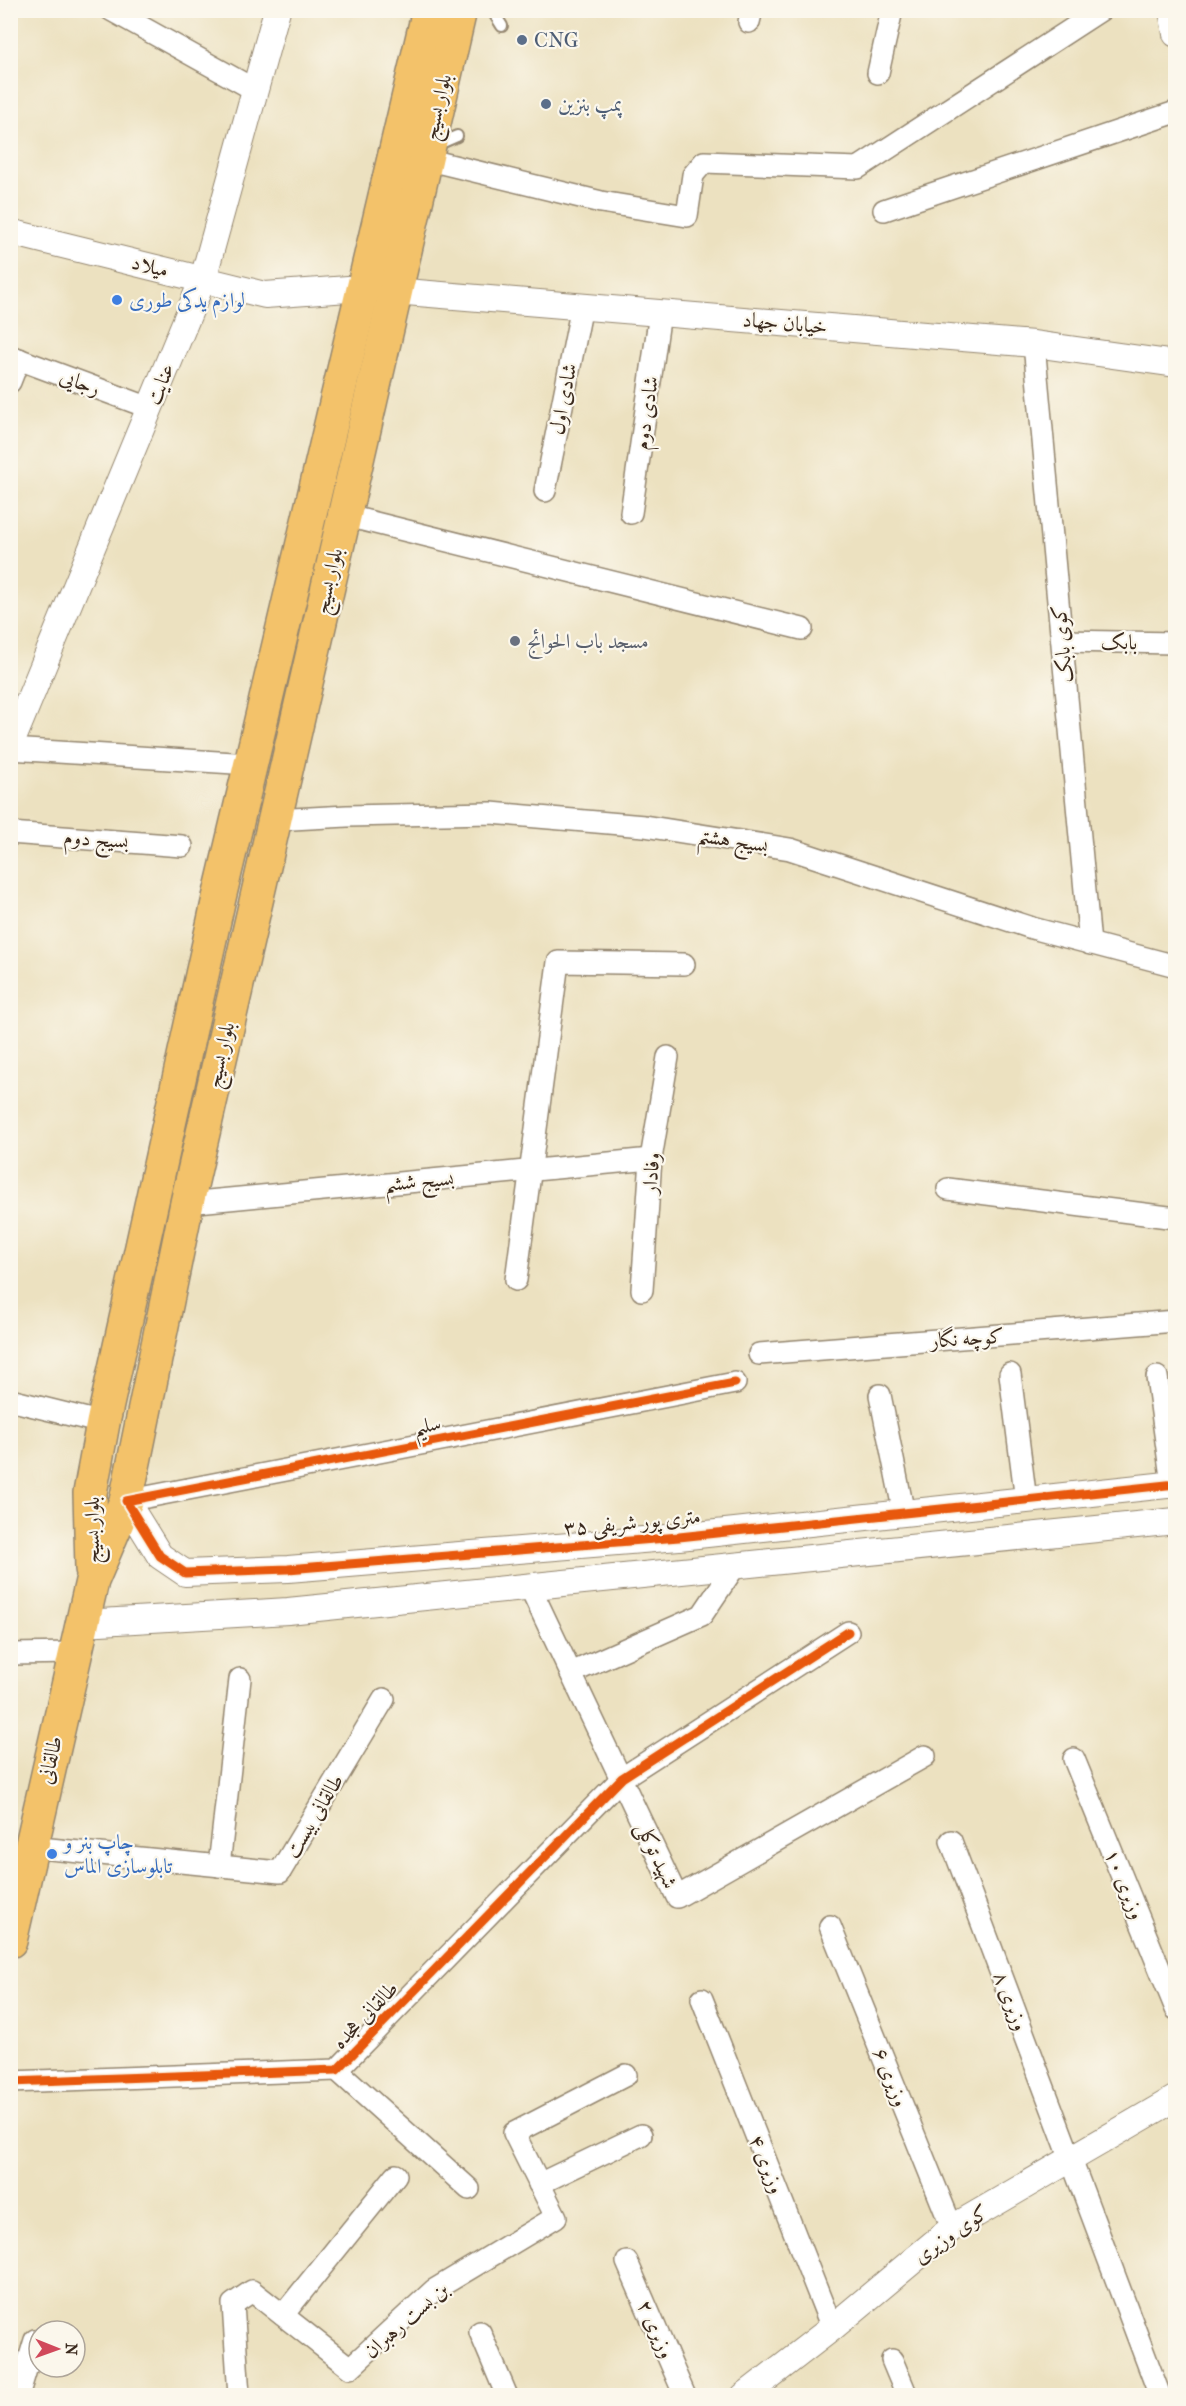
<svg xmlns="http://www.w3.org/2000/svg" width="1186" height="2406" font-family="'IM FELL French Canon',Amiri,serif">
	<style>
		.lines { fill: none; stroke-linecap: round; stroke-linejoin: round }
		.service-casing { stroke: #94866f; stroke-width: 14 }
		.minor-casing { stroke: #94866f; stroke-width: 24 }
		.tertiary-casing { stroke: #94866f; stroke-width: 28 }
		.primary-casing { stroke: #94866f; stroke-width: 36 }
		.service { stroke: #fff; stroke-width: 10 }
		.minor { stroke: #fff; stroke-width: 21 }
		.tertiary { stroke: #fff; stroke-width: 26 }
		.primary { stroke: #f3c26a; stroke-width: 33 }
		.cycleway-casing { stroke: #fbf7ec; stroke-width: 13 }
		.cycleway { stroke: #e8590c; stroke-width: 9 }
		.service-dot { fill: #5c6f8a; stroke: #fbf7ec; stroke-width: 2 }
		.shop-dot { fill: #3f7fe0; stroke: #fbf7ec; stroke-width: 2 }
		.worship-dot { fill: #6b7280; stroke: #fbf7ec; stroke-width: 2 }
		.labels { text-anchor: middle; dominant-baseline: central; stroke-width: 4.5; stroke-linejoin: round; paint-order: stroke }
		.service-label { font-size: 21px; fill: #4e5e75; stroke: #fbf7ec; text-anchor: start }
		.street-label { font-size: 21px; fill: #3b2a1e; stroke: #fbf7ec }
		.shop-label { font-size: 21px; fill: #366cbe; stroke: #fbf7ec; text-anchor: start }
		.worship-label { font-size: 21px; fill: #5b616d; stroke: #fbf7ec; text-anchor: start }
	</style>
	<rect width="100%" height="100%" fill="#fbf7ec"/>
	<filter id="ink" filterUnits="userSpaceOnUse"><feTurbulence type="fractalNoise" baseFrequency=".0167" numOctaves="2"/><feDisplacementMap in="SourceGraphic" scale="12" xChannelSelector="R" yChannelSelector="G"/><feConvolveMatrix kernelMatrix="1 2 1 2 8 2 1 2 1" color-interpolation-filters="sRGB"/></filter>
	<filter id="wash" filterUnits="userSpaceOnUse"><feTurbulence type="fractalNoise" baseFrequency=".008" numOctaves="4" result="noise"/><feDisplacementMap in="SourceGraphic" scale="24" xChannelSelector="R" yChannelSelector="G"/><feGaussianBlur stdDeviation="1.35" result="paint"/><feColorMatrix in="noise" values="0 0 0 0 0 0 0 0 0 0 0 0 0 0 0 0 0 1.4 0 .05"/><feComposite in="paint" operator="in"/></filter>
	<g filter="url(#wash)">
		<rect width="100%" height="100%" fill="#ece1c0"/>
	</g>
	<g filter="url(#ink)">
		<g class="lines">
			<!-- service casing -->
			<g class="service-casing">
				<g id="service">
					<path d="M492 10 502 26"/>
					<path d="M434 146 457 136"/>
				</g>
			</g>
			<!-- minor casing -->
			<g class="minor-casing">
				<g id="minor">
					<path d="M111 10 255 90"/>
					<path d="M749 22 752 10"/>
					<path d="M878 73 892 10"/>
					<path d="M425 159 601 202 687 216 693 175 704 162 858 168 1101 10"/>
					<path d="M884 210 1176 112"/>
					<path d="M1034 344 1090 944"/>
					<path d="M10 356 150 408"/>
					<path d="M10 382 19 359"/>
					<path d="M545 491 582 306"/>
					<path d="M631 513 660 313"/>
					<path d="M343 515 802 629"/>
					<path d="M1062 641 1176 643"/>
					<path d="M10 749 250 764"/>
					<path d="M274 820 347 816 491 813 644 826 790 849 1032 928 1176 966"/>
					<path d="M10 833 182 846"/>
					<path d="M948 1189 1176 1218"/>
					<path d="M187 1203 651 1159"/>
					<path d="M516 1280 558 962 684 964"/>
					<path d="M642 1290 651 1159 668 1057"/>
					<path d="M759 1354 1176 1321"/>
					<path d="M1010 1374 1026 1501"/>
					<path d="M1157 1377 1172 1484"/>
					<path d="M880 1395 904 1514"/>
					<path d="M10 1400 103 1423"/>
					<path d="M126 1501 735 1383"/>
					<path d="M530 1587 677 1897 925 1756"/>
					<path d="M10 1654 76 1653"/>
					<path d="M571 1673 702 1615 735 1566"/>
					<path d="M1074 1759 1176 2009"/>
					<path d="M951 1841 1160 2396"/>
					<path d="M30 1847 280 1872 384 1699"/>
					<path d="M219 1866 240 1679"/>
					<path d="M830 1926 952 2228"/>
					<path d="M702 1999 832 2328"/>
					<path d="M337 2070 469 2189"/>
					<path d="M10 2082 337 2070 622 1778 848 1632"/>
					<path d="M539 2184 641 2135"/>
					<path d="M627 2262 685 2396"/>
					<path d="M283 2315 396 2175"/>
					<path d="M480 2332 507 2396"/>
					<path d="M892 2360 907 2396"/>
					<path d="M18 2396 35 2340"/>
					<path d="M239 2396 233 2304 252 2291 350 2368 434 2290 556 2217 514 2133 626 2075"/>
				</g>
			</g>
			<!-- tertiary casing -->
			<g class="tertiary-casing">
				<g id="tertiary">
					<path d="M1172 10 1176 34"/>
					<path d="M10 232 265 295 362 288"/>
					<path d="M394 291 1034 344 1176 364"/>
					<path d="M10 746 203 279 277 10"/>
					<path d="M126 1501 160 1556 185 1573 288 1569 679 1537 1176 1484"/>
					<path d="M83 1623 288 1611 1176 1521"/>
					<path d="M744 2396 832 2328 952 2228 1176 2098"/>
				</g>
			</g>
			<!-- primary casing -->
			<g class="primary-casing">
				<g id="primary">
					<path d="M92 1569 90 1493 103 1423 219 898 429 10"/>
					<path d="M10 1941 92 1581 126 1501 187 1203 460 10"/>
				</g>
			</g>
			<!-- service -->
			<use href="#service" class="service"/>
			<!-- minor -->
			<use href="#minor" class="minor"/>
			<!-- tertiary -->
			<use href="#tertiary" class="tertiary"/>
			<!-- primary -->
			<use href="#primary" class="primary"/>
			<!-- cycleway casing -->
			<g class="cycleway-casing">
				<g id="cycleway">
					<path d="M735 1383 126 1501 160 1556 185 1573 288 1569 679 1537 1176 1484"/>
					<path d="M10 2082 337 2070 622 1778 848 1632"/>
				</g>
			</g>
			<!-- cycleway -->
			<use href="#cycleway" class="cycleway"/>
		</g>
	</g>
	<!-- markers -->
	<g class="service-dot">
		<circle cx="522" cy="40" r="6"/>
		<circle cx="546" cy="104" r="6"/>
	</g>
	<g class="shop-dot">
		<circle cx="117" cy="300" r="6"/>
		<circle cx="52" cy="1854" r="6"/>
	</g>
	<circle class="worship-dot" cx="515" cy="641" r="6"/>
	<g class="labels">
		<!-- service labels -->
		<g class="service-label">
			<text x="534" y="40">CNG</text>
			<text x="558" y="104">پمپ بنزین</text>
		</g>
		<!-- street labels -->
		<g class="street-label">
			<text transform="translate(437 107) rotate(-77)">بلوار بسیج</text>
			<text transform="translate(150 266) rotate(14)">میلاد</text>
			<text transform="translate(785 323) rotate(5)">خیابان جهاد</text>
			<text transform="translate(80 382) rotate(20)">رجایی</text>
			<text transform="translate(160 384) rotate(-68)">عنایت</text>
			<text transform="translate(563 399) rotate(-79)">شادی اول</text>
			<text transform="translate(646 413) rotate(-82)">شادی دوم</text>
			<text transform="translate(328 581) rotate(-77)">بلوار بسیج</text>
			<text transform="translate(1119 642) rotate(1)">بابک</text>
			<text transform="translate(1062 644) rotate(-95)">کوی بابک</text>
			<text transform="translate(96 839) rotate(4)">بسيج دوم</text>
			<text transform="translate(733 840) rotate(9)">بسیج هشتم</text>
			<text transform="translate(220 1055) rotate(-77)">بلوار بسیج</text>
			<text transform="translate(651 1173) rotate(-85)">وفادار</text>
			<text transform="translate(419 1181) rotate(-5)">بسیج ششم</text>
			<text transform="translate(967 1338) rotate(-4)">کوچه نگار</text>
			<text transform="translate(427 1425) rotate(-11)">سلیم</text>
			<text transform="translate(632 1522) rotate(-5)">۳۵ متری پور شریفی</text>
			<text transform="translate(92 1530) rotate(-90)">بلوار بسیج</text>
			<text transform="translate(50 1760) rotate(-77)">طالقانی</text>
			<text transform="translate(314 1816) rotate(-59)">طالقانی بیست</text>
			<text transform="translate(657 1855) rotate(65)">شهید توکلی</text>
			<text transform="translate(1125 1884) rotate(68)">وزیری ۱۰</text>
			<text transform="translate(1011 2001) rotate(69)">وزیری ۸</text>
			<text transform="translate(365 2015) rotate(-46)">طالقانی هجده</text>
			<text transform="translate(891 2077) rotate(68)">وزیری ۶</text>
			<text transform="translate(767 2164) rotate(68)">وزیری ۴</text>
			<text transform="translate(951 2234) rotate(-35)">کوی وزیری</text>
			<text transform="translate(406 2320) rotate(-41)">بن بست رهبران</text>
			<text transform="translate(656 2329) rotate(66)">وزیری ۲</text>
		</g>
		<!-- shop labels -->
		<g class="shop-label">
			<text x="129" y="300">لوازم یدکی طوری</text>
			<text x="64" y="1842">چاپ بنر و<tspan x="64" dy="24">تابلوسازی الماس</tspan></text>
		</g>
		<!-- worship labels -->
		<g class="worship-label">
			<text x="527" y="641">مسجد باب الحوائج</text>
		</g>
	</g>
	<!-- margin -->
	<rect width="1186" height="2406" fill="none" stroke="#fbf7ec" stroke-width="36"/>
	<!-- north arrow -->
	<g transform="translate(57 2349) rotate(91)"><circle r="28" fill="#fbf7ec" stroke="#aea59a" stroke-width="1.5"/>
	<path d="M0-4.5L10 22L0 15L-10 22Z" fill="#d1495b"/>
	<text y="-9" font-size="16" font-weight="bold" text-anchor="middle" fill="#3b2a1e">N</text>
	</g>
</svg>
